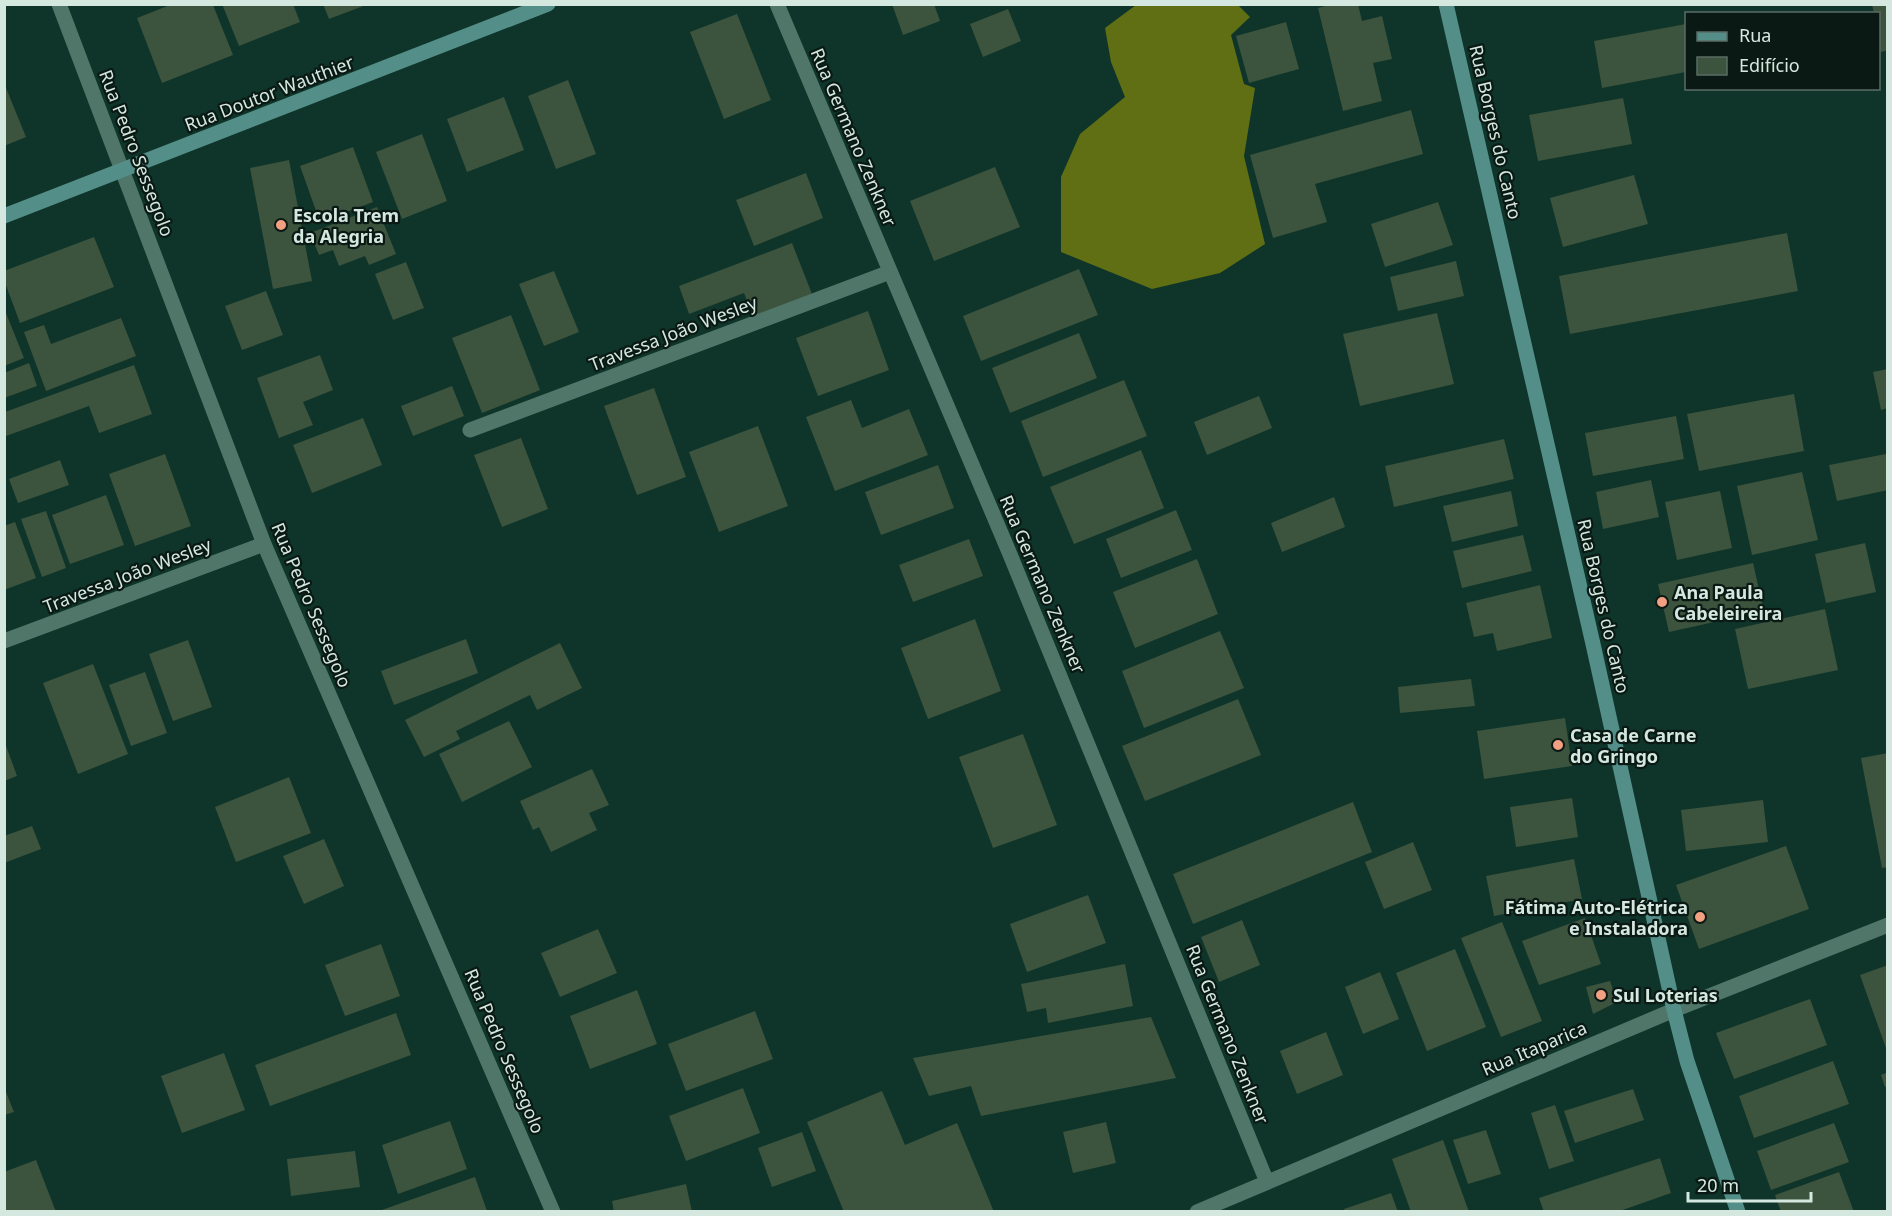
<svg xmlns="http://www.w3.org/2000/svg" width="1892" height="1216" font-family="'Noto Sans',sans-serif">
	<style>
		.forest { fill: #606f13 }
		.building { fill: #3c533d }
		.lines { fill: none; stroke-linecap: round; stroke-linejoin: round }
		.street { stroke: #507569; stroke-width: 15 }
		.secondary { stroke: #538f88; stroke-width: 15 }
		.poi-dot { fill: #f3a082; stroke: #0a1914; stroke-width: 2 }
		.labels { text-anchor: middle; dominant-baseline: central; stroke-width: 4.5; stroke-linejoin: round; paint-order: stroke }
		.street-label { font-size: 18px; fill: #d4e8e0; stroke: #0a1914 }
		.poi-label { font-size: 18px; font-weight: bold; fill: #d4e8e0; stroke: #0a1914; text-anchor: start }
	</style>
	<rect width="100%" height="100%" fill="#0f352a"/>
	<!-- forest -->
	<path class="forest" d="M1136 5H1238L1250 17 1231 35 1244 84 1255 88 1244 156 1265 244 1220 273 1152 289 1061 252V177L1080 134 1125 97 1111 62 1105 28Z"/>
	<!-- building -->
	<g class="building">
		<path d="M222 4H293L300 22 239 46Z"/>
		<path d="M323 4H366V5L329 19Z"/>
		<path d="M892 4H934L940 21 903 35Z"/>
		<path d="M1333 4H1358L1362 21 1382 16 1392 59 1373 63 1382 101 1343 111 1318 8Z"/>
		<path d="M1872 4H1888V50L1881 52 1878 38V14H1874Z"/>
		<path d="M170 5H213L233 55 162 83 137 18Z"/>
		<path d="M1008 9 1021 41 983 57 970 24Z"/>
		<path d="M737 14 771 100 724 119 690 32Z"/>
		<path d="M1286 22 1299 69 1249 83 1236 36Z"/>
		<path d="M1686 24V72L1602 88 1594 41Z"/>
		<path d="M568 80 596 154 556 169 528 96Z"/>
		<path d="M6 88 26 137 4 146V89Z"/>
		<path d="M504 97 524 150 467 172 447 119Z"/>
		<path d="M1623 98 1632 144 1538 161 1529 115Z"/>
		<path d="M1411 110 1423 154 1315 184 1327 222 1273 238 1250 155Z"/>
		<path d="M422 134 447 201 402 219 376 152Z"/>
		<path d="M353 147 373 202 320 222 300 166Z"/>
		<path d="M289 160 312 281 273 289 250 168Z"/>
		<path d="M995 167 1020 227 934 261 910 201Z"/>
		<path d="M806 173 823 218 754 246 736 200Z"/>
		<path d="M1634 175 1648 224 1563 247 1550 198Z"/>
		<path d="M1438 202 1453 245 1385 267 1371 224Z"/>
		<path d="M377 207 396 254 369 265 365 256 339 266 333 250 319 255 310 233Z"/>
		<path d="M1787 233 1798 291 1570 334 1559 276Z"/>
		<path d="M94 237 114 287 20 323 4 280V271Z"/>
		<path d="M792 243 812 294 753 316 744 293 689 314 679 286Z"/>
		<path d="M1456 261 1464 296 1398 311 1390 277Z"/>
		<path d="M406 262 424 308 393 320 375 274Z"/>
		<path d="M1079 269 1098 315 981 361 963 316Z"/>
		<path d="M554 271 579 332 544 346 519 284Z"/>
		<path d="M266 291 283 335 242 350 225 306Z"/>
		<path d="M4 308 24 358 4 366Z"/>
		<path d="M868 311 889 370 818 396 796 338Z"/>
		<path d="M1437 313 1454 384 1360 406 1343 334Z"/>
		<path d="M511 315 540 390 482 413 452 338Z"/>
		<path d="M121 318 136 356 46 391 24 332 44 325 51 344Z"/>
		<path d="M1079 333 1097 378 1010 413 992 368Z"/>
		<path d="M320 355 333 390 303 402 313 425 279 438 257 378Z"/>
		<path d="M29 363 37 386 4 398V373Z"/>
		<path d="M134 365 152 414 99 433 89 406 6 436 5 412Z"/>
		<path d="M1888 369V408L1881 410 1873 372Z"/>
		<path d="M1124 380 1147 436 1043 477 1021 421Z"/>
		<path d="M452 386 464 416 413 436 401 406Z"/>
		<path d="M654 388 686 477 637 495 604 406Z"/>
		<path d="M1794 394 1804 451 1699 471 1687 414Z"/>
		<path d="M1259 396 1272 428 1207 455 1194 422Z"/>
		<path d="M851 400 862 428 909 409 928 455 835 491 806 417Z"/>
		<path d="M1676 416 1684 459 1593 476 1585 433Z"/>
		<path d="M363 418 382 465 312 493 293 445Z"/>
		<path d="M758 426 788 506 719 532 689 452Z"/>
		<path d="M521 438 548 509 502 527 474 455Z"/>
		<path d="M1504 439 1514 479 1394 507 1385 466Z"/>
		<path d="M1141 450 1164 508 1074 544 1050 487Z"/>
		<path d="M165 454 191 526 135 546 109 474Z"/>
		<path d="M1886 454 1888 490 1837 501 1829 465Z"/>
		<path d="M60 460 69 485 18 503 9 479Z"/>
		<path d="M938 465 954 508 881 535 865 492Z"/>
		<path d="M1802 472 1818 540 1752 555 1737 486Z"/>
		<path d="M1651 480 1659 517 1603 529 1596 492Z"/>
		<path d="M1511 491 1518 526 1452 542 1443 506Z"/>
		<path d="M1720 491 1732 548 1677 560 1665 502Z"/>
		<path d="M106 495 124 545 70 564 52 515Z"/>
		<path d="M1334 497 1345 527 1282 552 1271 523Z"/>
		<path d="M1176 510 1192 550 1121 578 1106 539Z"/>
		<path d="M46 511 66 568 42 577 21 519Z"/>
		<path d="M15 522 36 578 4 590V526Z"/>
		<path d="M1523 535 1532 571 1462 588 1453 551Z"/>
		<path d="M969 539 983 576 913 602 899 565Z"/>
		<path d="M1865 543 1876 592 1826 603 1815 554Z"/>
		<path d="M1197 559 1218 614 1135 648 1113 592Z"/>
		<path d="M1753 563 1764 611 1669 632 1658 584Z"/>
		<path d="M1540 585 1552 638 1497 651 1493 633 1474 637 1466 603Z"/>
		<path d="M1825 609 1838 670 1748 689 1735 629Z"/>
		<path d="M975 619 1001 691 928 719 901 648Z"/>
		<path d="M1220 631 1244 688 1144 728 1122 671Z"/>
		<path d="M466 639 478 673 394 705 381 671Z"/>
		<path d="M188 640 212 707 173 721 149 654Z"/>
		<path d="M560 643 582 688 537 710 530 695 456 731 460 739 424 757 405 720Z"/>
		<path d="M93 664 128 754 78 774 43 683Z"/>
		<path d="M145 672 167 733 131 746 109 685Z"/>
		<path d="M1471 679 1475 706 1400 713 1398 687Z"/>
		<path d="M1238 699 1261 755 1145 801 1122 746Z"/>
		<path d="M1565 718 1572 766 1484 779 1477 731Z"/>
		<path d="M509 721 532 767 462 802 439 754Z"/>
		<path d="M1023 734 1057 825 993 848 959 757Z"/>
		<path d="M5 743 17 776 4 781V744Z"/>
		<path d="M1888 753V867L1882 868 1861 758Z"/>
		<path d="M592 769 609 805 589 813 597 830 551 852 539 827 533 830 520 801Z"/>
		<path d="M289 777 311 833 236 862 215 807Z"/>
		<path d="M1572 798 1578 837 1516 847 1510 807Z"/>
		<path d="M1763 800 1768 842 1686 851 1681 810Z"/>
		<path d="M1353 802 1372 852 1193 924 1173 874Z"/>
		<path d="M32 826 41 849 4 863V836Z"/>
		<path d="M324 839 344 886 304 904 283 856Z"/>
		<path d="M1413 842 1432 890 1384 909 1365 862Z"/>
		<path d="M1786 846 1809 909 1699 949 1676 885Z"/>
		<path d="M1574 859 1582 899 1494 916 1486 876Z"/>
		<path d="M1088 895 1106 943 1027 972 1010 924Z"/>
		<path d="M1585 918 1601 964 1539 985 1522 941Z"/>
		<path d="M1242 920 1260 965 1219 982 1201 937Z"/>
		<path d="M1502 922 1542 1021 1501 1037 1461 938Z"/>
		<path d="M598 929 617 973 560 997 541 953Z"/>
		<path d="M381 944 400 996 345 1016 325 965Z"/>
		<path d="M1455 949 1486 1027 1427 1051 1396 973Z"/>
		<path d="M1125 964 1133 1006 1048 1023 1046 1008 1027 1012 1021 984Z"/>
		<path d="M1888 965V1051H1887L1860 975Z"/>
		<path d="M1380 972 1399 1019 1363 1034 1345 987Z"/>
		<path d="M1610 981 1617 1002 1593 1014 1586 987Z"/>
		<path d="M637 990 657 1044 590 1069 570 1016Z"/>
		<path d="M1810 999 1827 1045 1734 1079 1716 1033Z"/>
		<path d="M755 1011 773 1059 686 1091 668 1044Z"/>
		<path d="M396 1013 411 1055 270 1106 255 1065Z"/>
		<path d="M1151 1017 1176 1078 981 1116 971 1086 929 1096 913 1058Z"/>
		<path d="M1326 1032 1343 1075 1297 1094 1280 1051Z"/>
		<path d="M224 1053 245 1110 182 1133 161 1076Z"/>
		<path d="M1833 1061 1849 1104 1754 1138 1739 1096Z"/>
		<path d="M1888 1072V1086L1885 1087 1881 1075Z"/>
		<path d="M4 1087 14 1112 4 1115Z"/>
		<path d="M743 1088 760 1133 686 1161 669 1116Z"/>
		<path d="M1633 1089 1644 1120 1575 1143 1564 1111Z"/>
		<path d="M882 1091 905 1145 957 1123 994 1212H844L807 1122Z"/>
		<path d="M1555 1105 1574 1161 1549 1169 1531 1113Z"/>
		<path d="M450 1121 467 1169 398 1194 382 1145Z"/>
		<path d="M1106 1122 1116 1163 1073 1173 1063 1132Z"/>
		<path d="M1834 1123 1849 1162 1771 1190 1757 1151Z"/>
		<path d="M1486 1130 1501 1174 1468 1184 1453 1140Z"/>
		<path d="M802 1132 816 1171 772 1187 758 1148Z"/>
		<path d="M1443 1140 1469 1212H1411L1392 1159Z"/>
		<path d="M355 1151 360 1187 291 1196 287 1159Z"/>
		<path d="M1660 1158 1671 1193 1617 1212H1544L1539 1198Z"/>
		<path d="M36 1160 56 1212H4V1172Z"/>
		<path d="M1839 1172 1854 1212H1781L1775 1195Z"/>
		<path d="M475 1177 487 1211 379 1212V1211Z"/>
		<path d="M686 1184 692 1212H614L612 1201Z"/>
		<path d="M1391 1193 1398 1212H1345L1344 1209Z"/>
	</g>
	<g class="lines">
		<!-- street -->
		<g class="street">
			<path d="M59 4 264 544 553 1212"/>
			<path d="M777 4 1009 552 1267 1182"/>
			<path d="M470 430 890 272"/>
			<path d="M4 641 264 544"/>
			<path d="M1197 1212 1674 1010 1888 925"/>
		</g>
		<!-- secondary -->
		<g class="secondary">
			<path d="M1446 4 1593 644 1674 1010 1687 1061 1738 1212"/>
			<path d="M4 216 548 4"/>
		</g>
	</g>
	<!-- markers -->
	<g class="poi-dot">
		<circle cx="281" cy="225" r="6"/>
		<circle cx="1662" cy="602" r="6"/>
		<circle cx="1558" cy="745" r="6"/>
		<circle cx="1700" cy="917" r="6"/>
		<circle cx="1601" cy="995" r="6"/>
	</g>
	<g class="labels">
		<!-- street labels -->
		<g class="street-label">
			<text transform="translate(269 93) rotate(-21)">Rua Doutor Wauthier</text>
			<text transform="translate(1496 132) rotate(77)">Rua Borges do Canto</text>
			<text transform="translate(854 137) rotate(67)">Rua Germano Zenkner</text>
			<text transform="translate(137 153) rotate(69)">Rua Pedro Sessegolo</text>
			<text transform="translate(673 333) rotate(-21)">Travessa João Wesley</text>
			<text transform="translate(127 575) rotate(-21)">Travessa João Wesley</text>
			<text transform="translate(1043 584) rotate(67)">Rua Germano Zenkner</text>
			<text transform="translate(312 605) rotate(67)">Rua Pedro Sessegolo</text>
			<text transform="translate(1604 606) rotate(77)">Rua Borges do Canto</text>
			<text transform="translate(1228 1034) rotate(68)">Rua Germano Zenkner</text>
			<text transform="translate(1534 1048) rotate(-23)">Rua Itaparica</text>
			<text transform="translate(505 1051) rotate(67)">Rua Pedro Sessegolo</text>
		</g>
		<!-- poi labels -->
		<g class="poi-label">
			<text x="293" y="215">Escola Trem<tspan x="293" dy="21">da Alegria</tspan></text>
			<text x="1674" y="592">Ana Paula<tspan x="1674" dy="21">Cabeleireira</tspan></text>
			<text x="1570" y="735">Casa de Carne<tspan x="1570" dy="21">do Gringo</tspan></text>
			<text x="1688" y="907" text-anchor="end">Fátima Auto-Elétrica<tspan x="1688" dy="21">e Instaladora</tspan></text>
			<text x="1613" y="995">Sul Loterias</text>
		</g>
	</g>
	<!-- border -->
	<rect width="1892" height="1216" fill="none" stroke="#d4e8e0" stroke-width="12"/>
	<!-- legend -->
	<rect x="1685" y="12" width="195" height="78" fill="#0a1914" stroke="#5b6c66" stroke-width="1.5"/>
	<rect x="1697" y="32" width="30" height="9" fill="#538f88" stroke="#5b6c66" stroke-width="1.5"/>
	<text x="1739" y="42" font-size="18" fill="#d4e8e0">Rua</text>
	<rect x="1697" y="57" width="30" height="18" fill="#3c533d" stroke="#5b6c66" stroke-width="1.5"/>
	<text x="1739" y="72" font-size="18" fill="#d4e8e0">Edifício</text>
	<!-- scale -->
	<path d="M1688 1192v9h123v-9" fill="none" stroke="#d4e8e0" stroke-width="3"/>
	<text x="1697" y="1192" font-size="18" fill="#d4e8e0" stroke="#0a1914" stroke-width="4.5" paint-order="stroke">20 m</text>
</svg>
